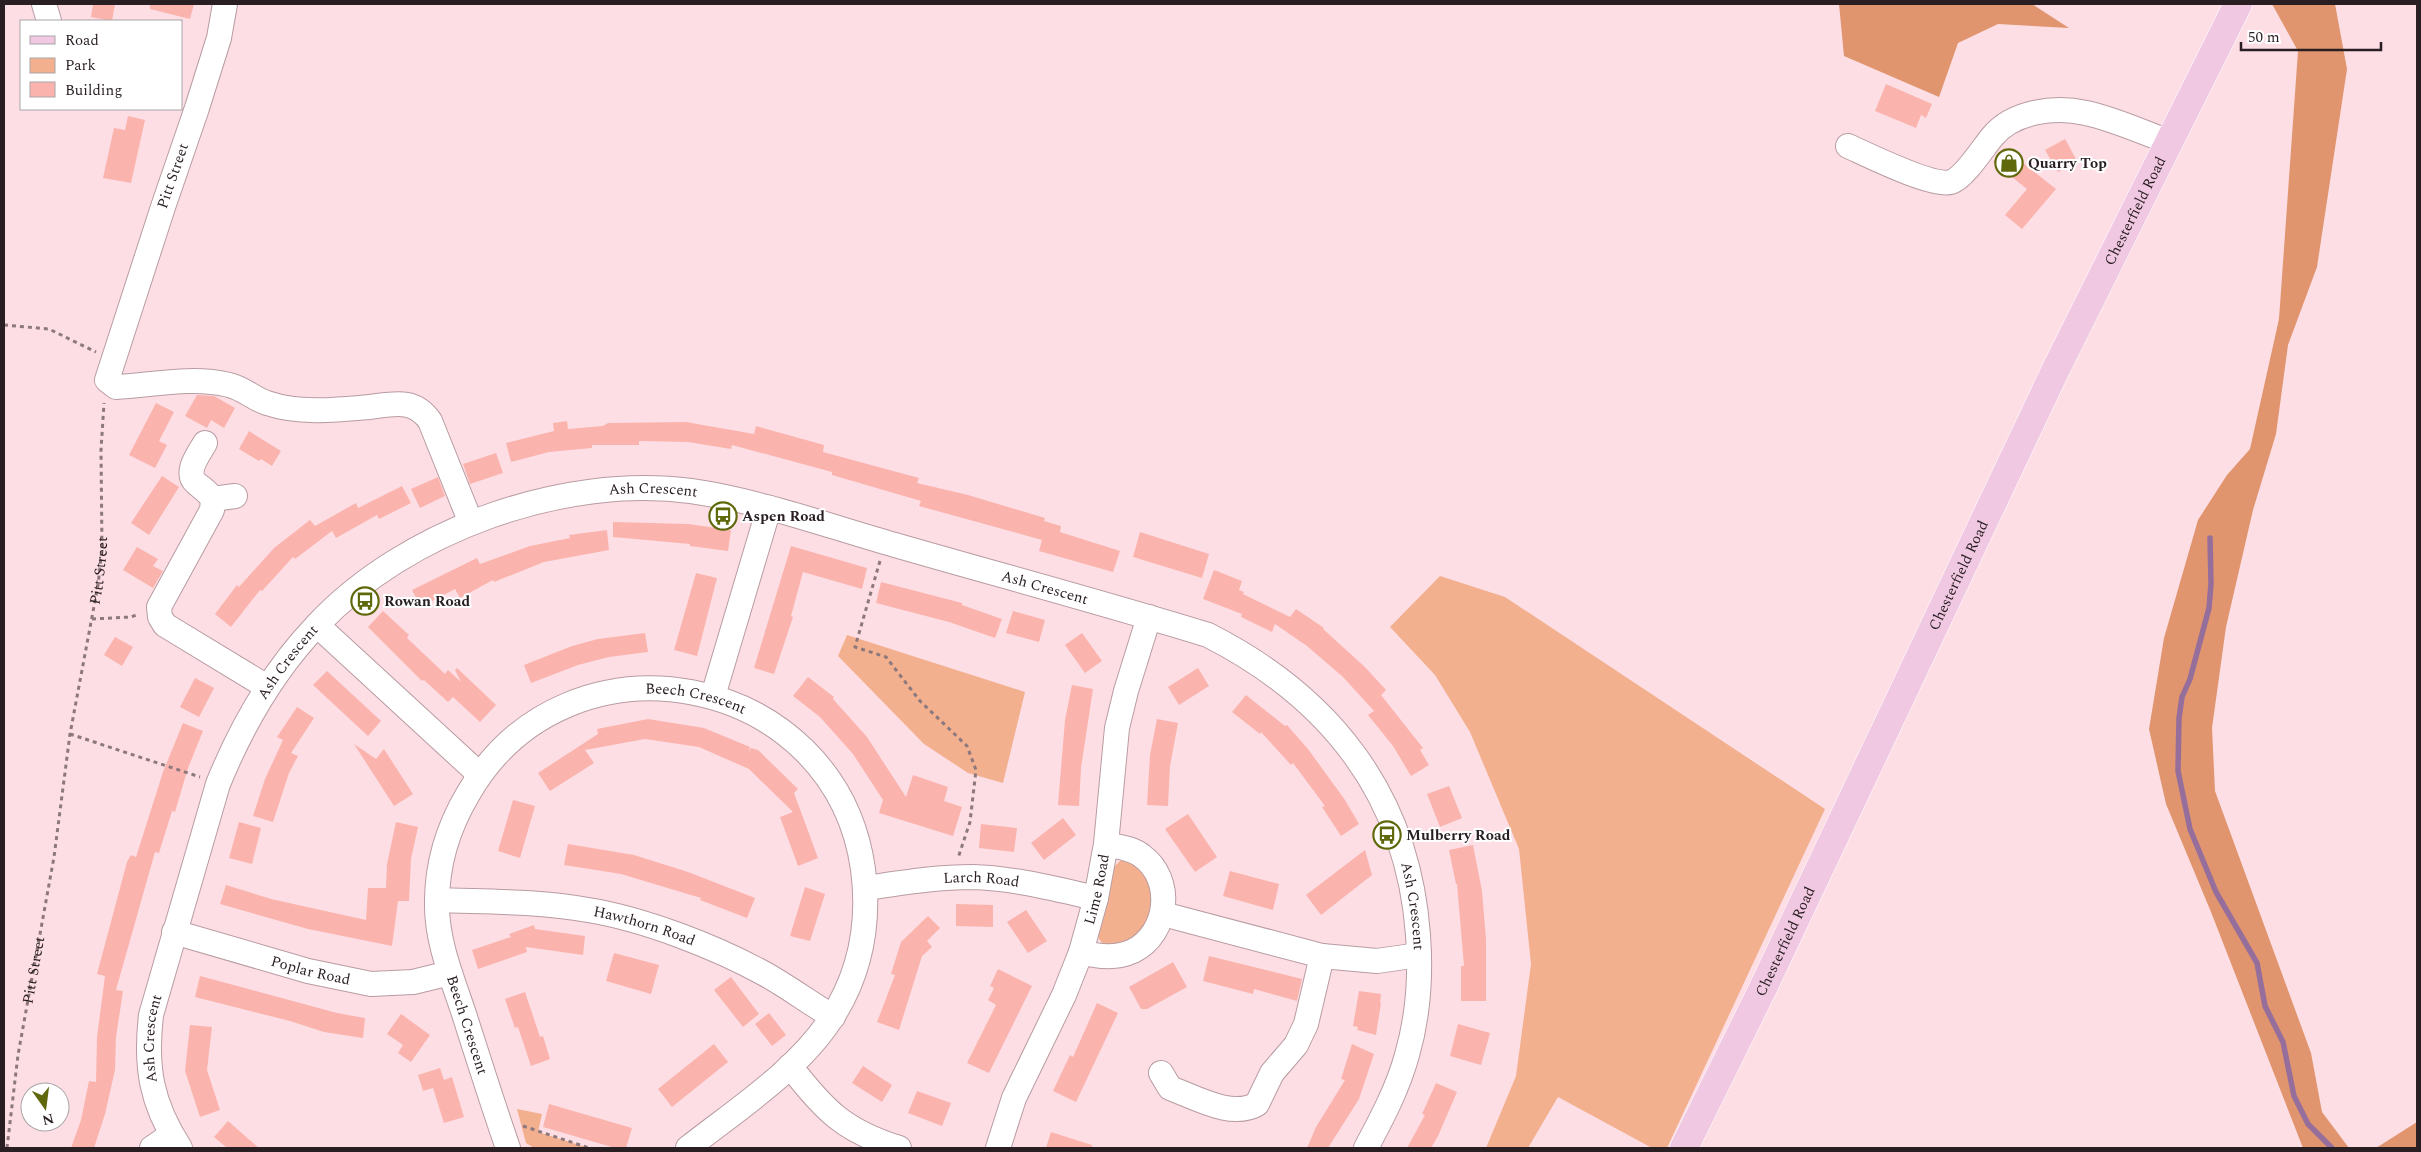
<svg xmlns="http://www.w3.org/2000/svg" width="2421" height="1152" font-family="Spectral,serif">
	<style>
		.green { fill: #f3b08e }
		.forest { fill: #e0956e }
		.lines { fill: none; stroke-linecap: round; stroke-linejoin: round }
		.stream { stroke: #956e9c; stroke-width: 5.5 }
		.building { fill: #fbb4ad }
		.minor-casing { stroke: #b89ca2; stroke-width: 26 }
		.major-casing { stroke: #fff; stroke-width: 29 }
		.path { stroke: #8d787d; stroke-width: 3; stroke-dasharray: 4 4; stroke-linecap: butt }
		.minor { stroke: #fff; stroke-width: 24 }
		.major { stroke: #f0c8e2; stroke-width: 28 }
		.labels { text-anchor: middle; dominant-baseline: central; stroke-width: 4; stroke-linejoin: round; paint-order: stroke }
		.poi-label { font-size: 15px; font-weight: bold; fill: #291e21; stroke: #fff; text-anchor: start }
		.street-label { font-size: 15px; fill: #291e21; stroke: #fff }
	</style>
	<rect width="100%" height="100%" fill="#fddee5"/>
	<!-- green -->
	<g class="green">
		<path d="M1440 576 1505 597 1825 809 1667 1148H1652L1558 1097 1528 1148H1486L1516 1076 1531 964 1519 849 1470 732 1435 675 1390 627Z"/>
		<path d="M847 635 1025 692 1003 783 968 773 924 744 838 656Z"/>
		<path d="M1132 860 1140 863 1155 894 1153 912 1143 931 1134 941 1110 948 1102 943 1097 936 1114 867 1120 861Z"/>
		<path d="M517 1109 542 1114 538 1132 589 1148H534L526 1143Z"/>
	</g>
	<!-- forest -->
	<g class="forest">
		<path d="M1839 4H2032L2069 28 1998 24 1958 43 1939 97 1844 56Z"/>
		<path d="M2272 4H2335L2347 69 2317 267 2288 345 2276 434 2253 510 2226 627 2212 728 2215 791 2311 1053 2322 1112 2349 1148H2303L2211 912 2166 804 2149 729 2164 638 2198 520 2227 475 2250 449 2279 319 2298 51Z"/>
		<path d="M2417 1122V1148H2376Z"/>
	</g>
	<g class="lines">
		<!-- stream -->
		<path class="stream" d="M2210 538 2211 584 2209 608 2190 679 2182 697 2179 718 2178 771 2190 829 2216 892 2257 963 2265 1006 2283 1042 2294 1096 2308 1124 2332 1148"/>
	</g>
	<!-- building -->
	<g class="building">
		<path d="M93 4H115L112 21 91 17Z"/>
		<path d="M150 4H194L190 19 150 9Z"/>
		<path d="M1886 84 1932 104 1926 118 1921 115 1916 128 1875 111Z"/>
		<path d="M128 116 145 120 131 183 103 178 114 128 125 130Z"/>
		<path d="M2065 139 2077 161 2058 172 2045 150Z"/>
		<path d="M2004 148 2056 189 2022 229 2005 215 2027 189 1993 162Z"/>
		<path d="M197 395 214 396 235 408 224 428 211 420 207 428 185 416Z"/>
		<path d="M156 403 174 412 159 441 167 445 155 468 129 455Z"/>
		<path d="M567 421 568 429 603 426 608 423 686 422 754 434 756 426 824 445 823 452 919 478 917 483 968 495 1045 518 1044 521 1061 526 1060 532 1120 551 1113 572 1039 551 1042 540 919 506 921 501 832 475V472L732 445 731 449 688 442 639 441V445H592V448L549 452 511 462 506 443 554 431 553 423Z"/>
		<path d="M249 431 281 451 272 466 261 459 259 461 239 449Z"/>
		<path d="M496 453 503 473 470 484 463 464Z"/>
		<path d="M162 476 179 487 149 535 131 523Z"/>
		<path d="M438 477 445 496 420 508 411 489Z"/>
		<path d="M402 486 411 503 379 519 377 515 336 538 332 531 295 559 293 557 262 591 260 590 231 627 215 614 237 585 239 587 274 548 310 520 315 526 356 503 358 508Z"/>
		<path d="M613 522 688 524 731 530 728 551 690 546V544L613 537Z"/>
		<path d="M607 530 609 550 544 562 494 582 493 580 460 598 455 589 421 607 412 590 477 558 480 564 530 546 570 538 569 535Z"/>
		<path d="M1140 532 1209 554 1202 578 1133 557Z"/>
		<path d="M791 546 867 568 862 589 803 572 791 616 793 617 774 674 754 668Z"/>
		<path d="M137 547 158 559 153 566 163 571 153 588 123 570Z"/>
		<path d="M1214 570 1242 581 1239 590 1244 592 1243 594 1290 617 1296 609 1324 628 1323 629 1365 667 1386 690 1381 695 1423 748 1420 750 1429 765 1411 776 1393 746 1368 715 1374 711 1343 677 1307 646 1275 624 1272 632 1241 617 1242 614 1203 599Z"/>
		<path d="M696 573 717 578 697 656 674 650Z"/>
		<path d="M881 582 962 603V605L1002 619 995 638 949 622 876 603Z"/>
		<path d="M383 611 409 635 407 638 445 674 448 670 461 682 455 670 457 668 496 705 480 722 453 697 448 702 424 680 422 681 368 627Z"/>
		<path d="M1013 611 1045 620 1039 642 1006 633Z"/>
		<path d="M645 633 648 652 609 657 578 665 531 683 524 665 572 646 598 639Z"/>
		<path d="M1082 633 1102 661 1085 673 1065 645Z"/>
		<path d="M115 637 133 647 122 666 104 655Z"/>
		<path d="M1198 668 1209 686 1179 705 1168 687Z"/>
		<path d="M327 671 381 721 368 736 313 685Z"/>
		<path d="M808 677 834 697 833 699 867 737 906 797 913 775 948 787 944 801 962 807 953 836 879 813 883 800 853 754 820 717 793 696Z"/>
		<path d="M195 678 214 688 199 717 180 707Z"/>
		<path d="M1072 685 1093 689 1081 768 1079 806 1058 805 1065 720Z"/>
		<path d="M1246 695 1285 726 1287 725 1308 749 1345 800 1359 824 1341 836 1322 807 1325 806 1293 763 1291 765 1261 732 1260 734 1232 712Z"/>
		<path d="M297 707 314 718 291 753 298 756 289 773 273 822 253 816 265 779 283 740 277 737Z"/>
		<path d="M648 719 704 728 750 747 749 752 751 748 758 750 798 789 794 793 818 858 798 866 780 817 793 812 749 769 699 747 645 739 585 750 594 763 550 791 538 773 598 734 597 729Z"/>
		<path d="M1157 719 1178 723 1170 766 1168 806 1147 805 1150 755Z"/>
		<path d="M183 723 203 731 188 768 175 812 172 811 159 853 155 852 116 990 123 991 116 1037 115 1070 105 1114 94 1148H71L81 1120 89 1081 96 1082 97 1037 105 976 97 974 127 862 131 855 136 857 163 772Z"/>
		<path d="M354 744 376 759 384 749 413 794 394 806Z"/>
		<path d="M1449 786 1462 818 1440 827 1427 794Z"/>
		<path d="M513 800 535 806 520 858 498 851Z"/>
		<path d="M1188 814 1217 857 1195 872 1165 829Z"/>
		<path d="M1063 818 1076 835 1044 860 1031 843Z"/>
		<path d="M239 822 261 828 252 864 229 858Z"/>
		<path d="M396 822 418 827 411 859 409 901H398L392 946 308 929 220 904 226 885 271 899 366 920 368 888H386L387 864Z"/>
		<path d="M981 824 1017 828 1014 852 979 848Z"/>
		<path d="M568 844 634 855 688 872 755 898 747 918 700 900 701 898 621 874 564 865Z"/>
		<path d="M1473 845 1482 891 1486 939V1001H1461V966H1464L1457 884H1456L1449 850Z"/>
		<path d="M1365 850 1372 875 1321 915 1306 895Z"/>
		<path d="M1230 871 1279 884 1273 910 1223 896Z"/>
		<path d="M805 887 825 894 810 941 790 936Z"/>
		<path d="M956 904 993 905V927L956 926Z"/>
		<path d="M1026 910 1047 941 1028 953 1007 922Z"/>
		<path d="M928 916 940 928 927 941 932 947 922 956 899 1030 877 1022 895 975 891 974 901 942Z"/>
		<path d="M534 925 535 929 585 936 583 955 526 947 527 952 478 969 472 950 511 937 509 934Z"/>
		<path d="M614 953 659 965 651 994 606 981Z"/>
		<path d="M1209 956 1302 979 1297 1001 1254 989 1253 994 1203 981Z"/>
		<path d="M1173 962 1187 987 1147 1009H1141L1129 987Z"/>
		<path d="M998 969 1032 986 989 1073 967 1063 996 1005 988 1000 994 988 990 986Z"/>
		<path d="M200 976 337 1013 365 1018 363 1038 324 1032 290 1021 195 997Z"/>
		<path d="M731 977 759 1014 743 1027 714 990Z"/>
		<path d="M1359 991 1381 994 1380 1003H1381L1376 1035 1357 1030 1358 1027 1353 1026Z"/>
		<path d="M525 992 540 1037 543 1036 550 1059 531 1066 518 1027 515 1028 505 999Z"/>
		<path d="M1097 1003 1118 1013 1076 1102 1053 1091 1070 1055 1073 1057Z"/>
		<path d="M769 1013 786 1035 772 1046 755 1024Z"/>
		<path d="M401 1014 430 1035 411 1062 398 1053 403 1045 387 1034Z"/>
		<path d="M1458 1024 1490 1033 1481 1065 1450 1056Z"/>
		<path d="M190 1025 212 1027 207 1070 220 1110 200 1117 185 1071Z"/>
		<path d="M714 1044 728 1062 672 1107 658 1089Z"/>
		<path d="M1352 1044 1374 1054 1359 1099 1328 1148H1307L1316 1127 1345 1080 1341 1079Z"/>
		<path d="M863 1066 892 1085 882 1102 852 1083Z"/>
		<path d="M440 1068 444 1080 452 1077 464 1117 444 1123 433 1088 423 1091 418 1075Z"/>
		<path d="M1436 1083 1457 1092 1438 1136 1431 1148H1407L1425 1115 1422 1114Z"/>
		<path d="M917 1091 951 1103 942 1126 908 1113Z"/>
		<path d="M549 1104 632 1128 626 1148H615L543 1127Z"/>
		<path d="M228 1121 259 1148H227L214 1137Z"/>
		<path d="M1051 1132 1092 1145V1148H1046Z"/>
	</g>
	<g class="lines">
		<!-- minor casing -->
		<g class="minor-casing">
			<g id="minor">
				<path d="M44 4 49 21"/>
				<path d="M225 4 219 38 197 108 163 207 107 380 116 387C152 385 193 376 229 385 243 388 254 399 267 403 299 414 336 410 369 407 394 404 414 398 430 421L471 523"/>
				<path d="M1848 146C1868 155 1932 187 1951 182 1964 178 1983 148 1992 137 2013 111 2055 106 2086 113 2114 119 2142 132 2169 142"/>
				<path d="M205 443C199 454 184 472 196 483 203 489 208 492 213 499L212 510 159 607 160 617 165 625 267 687"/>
				<path d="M213 499 235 496"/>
				<path d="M317 625 479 774"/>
				<path d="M713 696 769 508"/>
				<path id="s2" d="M866 888C901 883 936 877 972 877 1014 878 1055 889 1096 898"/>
				<path id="s3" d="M437 900C487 902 538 901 588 910 644 919 716 947 765 974 788 987 810 1003 833 1017"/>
				<path d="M1163 914 1322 956 1377 961 1419 955"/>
				<path id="s4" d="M174 932 308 971 371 984 413 982 450 973"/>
				<path d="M1081 952C1098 957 1116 959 1133 951 1169 933 1174 879 1142 856 1132 848 1119 847 1106 844"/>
				<path d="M790 1066C824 1110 844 1131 899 1148"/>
				<path d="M1161 1073 1170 1088C1195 1097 1232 1119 1257 1104L1272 1073 1296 1045 1306 1024 1322 956"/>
				<path d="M152 1148 171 1135"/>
				<path id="s5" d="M180 1148C151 1103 145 1067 151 1015L218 784C242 725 273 671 317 625 405 531 563 474 691 491 760 501 828 526 895 545 999 575 1104 603 1208 635 1330 697 1408 795 1418 935 1421 975 1418 1017 1407 1055 1398 1088 1382 1118 1366 1148"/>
				<path id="s6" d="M508 1148C493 1105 479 1061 465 1017 453 980 436 941 437 902 437 864 449 826 468 794 567 621 835 671 863 869 870 922 861 973 831 1019 797 1071 736 1110 688 1148"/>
				<path id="s7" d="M998 1148 1014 1098 1064 995 1081 952 1096 898 1106 844 1117 728 1126 691 1149 617"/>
			</g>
		</g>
		<!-- major casing -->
		<g class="major-casing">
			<g id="major">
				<path id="s8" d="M1684 1148 1763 988 2055 371 2238 4"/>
			</g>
		</g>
		<!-- path -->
		<g class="path">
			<path d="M4 325 49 329 96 352"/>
			<path d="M880 561 855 647 886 657 920 701 967 746 976 770 970 822 958 858"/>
			<path d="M92 619 131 617 139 614"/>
			<path d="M70 734 200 777"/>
			<path d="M523 1126 589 1148"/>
			<path id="s1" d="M7 1148 18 1055 54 857 70 734 98 585 102 549 101 450 104 403"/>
		</g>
		<!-- minor -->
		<use href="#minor" class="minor"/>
		<!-- major -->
		<use href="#major" class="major"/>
	</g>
	<!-- icons -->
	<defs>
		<g id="shop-ring" transform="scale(1.4375)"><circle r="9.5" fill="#fff" stroke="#5f680a" stroke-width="1.5"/><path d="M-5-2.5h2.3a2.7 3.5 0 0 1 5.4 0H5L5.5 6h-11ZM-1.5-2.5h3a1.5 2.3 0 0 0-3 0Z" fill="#5f680a"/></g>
		<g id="bus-ring" transform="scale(1.4375)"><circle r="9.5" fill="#fff" stroke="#5f680a" stroke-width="1.5"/><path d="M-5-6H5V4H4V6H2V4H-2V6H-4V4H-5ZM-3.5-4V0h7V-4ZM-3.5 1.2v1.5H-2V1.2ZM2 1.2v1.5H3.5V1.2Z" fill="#5f680a"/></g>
	</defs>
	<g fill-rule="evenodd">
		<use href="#shop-ring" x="2009" y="163"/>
		<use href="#bus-ring" x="723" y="516"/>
		<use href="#bus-ring" x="365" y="601"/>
		<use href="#bus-ring" x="1387" y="835"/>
	</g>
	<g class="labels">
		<!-- poi labels -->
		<g class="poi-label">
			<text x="2028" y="163">Quarry Top</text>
			<text x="742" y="516">Aspen Road</text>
			<text x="384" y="601">Rowan Road</text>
			<text x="1406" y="835">Mulberry Road</text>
		</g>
		<!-- street labels -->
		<g class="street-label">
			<text transform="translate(173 176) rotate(-71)">Pitt Street</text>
			<text stroke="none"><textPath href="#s8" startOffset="1040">Chesterfield Road</textPath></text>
			<text stroke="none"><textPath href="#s5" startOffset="941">Ash Crescent</textPath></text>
			<text stroke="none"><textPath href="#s1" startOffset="585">Pitt Street</textPath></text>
			<text stroke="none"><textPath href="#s8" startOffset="635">Chesterfield Road</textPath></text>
			<text stroke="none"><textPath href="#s5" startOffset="1346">Ash Crescent</textPath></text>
			<text stroke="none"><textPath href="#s5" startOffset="521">Ash Crescent</textPath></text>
			<text stroke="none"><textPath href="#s6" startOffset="638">Beech Crescent</textPath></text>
			<text stroke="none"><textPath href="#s2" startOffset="116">Larch Road</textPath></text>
			<text stroke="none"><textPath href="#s7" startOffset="278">Lime Road</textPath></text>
			<text stroke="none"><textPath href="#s5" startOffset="1871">Ash Crescent</textPath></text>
			<text stroke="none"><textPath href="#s3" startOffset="210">Hawthorn Road</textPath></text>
			<text stroke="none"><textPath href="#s8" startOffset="230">Chesterfield Road</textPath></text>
			<text stroke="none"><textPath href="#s1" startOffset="180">Pitt Street</textPath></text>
			<text stroke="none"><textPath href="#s4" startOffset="142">Poplar Road</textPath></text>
			<text transform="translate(467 1025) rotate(72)">Beech Crescent</text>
			<text stroke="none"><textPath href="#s5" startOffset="116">Ash Crescent</textPath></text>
		</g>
	</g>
	<!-- border -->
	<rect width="2421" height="1152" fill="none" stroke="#291e21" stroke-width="10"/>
	<!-- legend -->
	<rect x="20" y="20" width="162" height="90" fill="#ffffff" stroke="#a9a5a6"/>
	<rect x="30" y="36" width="25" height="8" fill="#f0c8e2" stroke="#a9a5a6"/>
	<text x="65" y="45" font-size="15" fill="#291e21">Road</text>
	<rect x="30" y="58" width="25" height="15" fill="#f3b08e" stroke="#a9a5a6"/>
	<text x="65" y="70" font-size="15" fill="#291e21">Park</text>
	<rect x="30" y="82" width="25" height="15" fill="#fbb4ad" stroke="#a9a5a6"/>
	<text x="65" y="95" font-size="15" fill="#291e21">Building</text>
	<!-- north arrow -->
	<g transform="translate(45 1107) rotate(166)"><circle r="24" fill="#ffffff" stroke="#a9a5a6"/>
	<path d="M0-4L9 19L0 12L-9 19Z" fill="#5f680a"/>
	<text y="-8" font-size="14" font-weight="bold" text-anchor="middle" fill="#291e21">N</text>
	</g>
	<!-- scale -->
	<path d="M2241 42v8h140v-8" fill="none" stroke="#291e21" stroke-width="2.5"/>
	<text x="2248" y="42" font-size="15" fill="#291e21" stroke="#ffffff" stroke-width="4" paint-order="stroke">50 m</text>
</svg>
